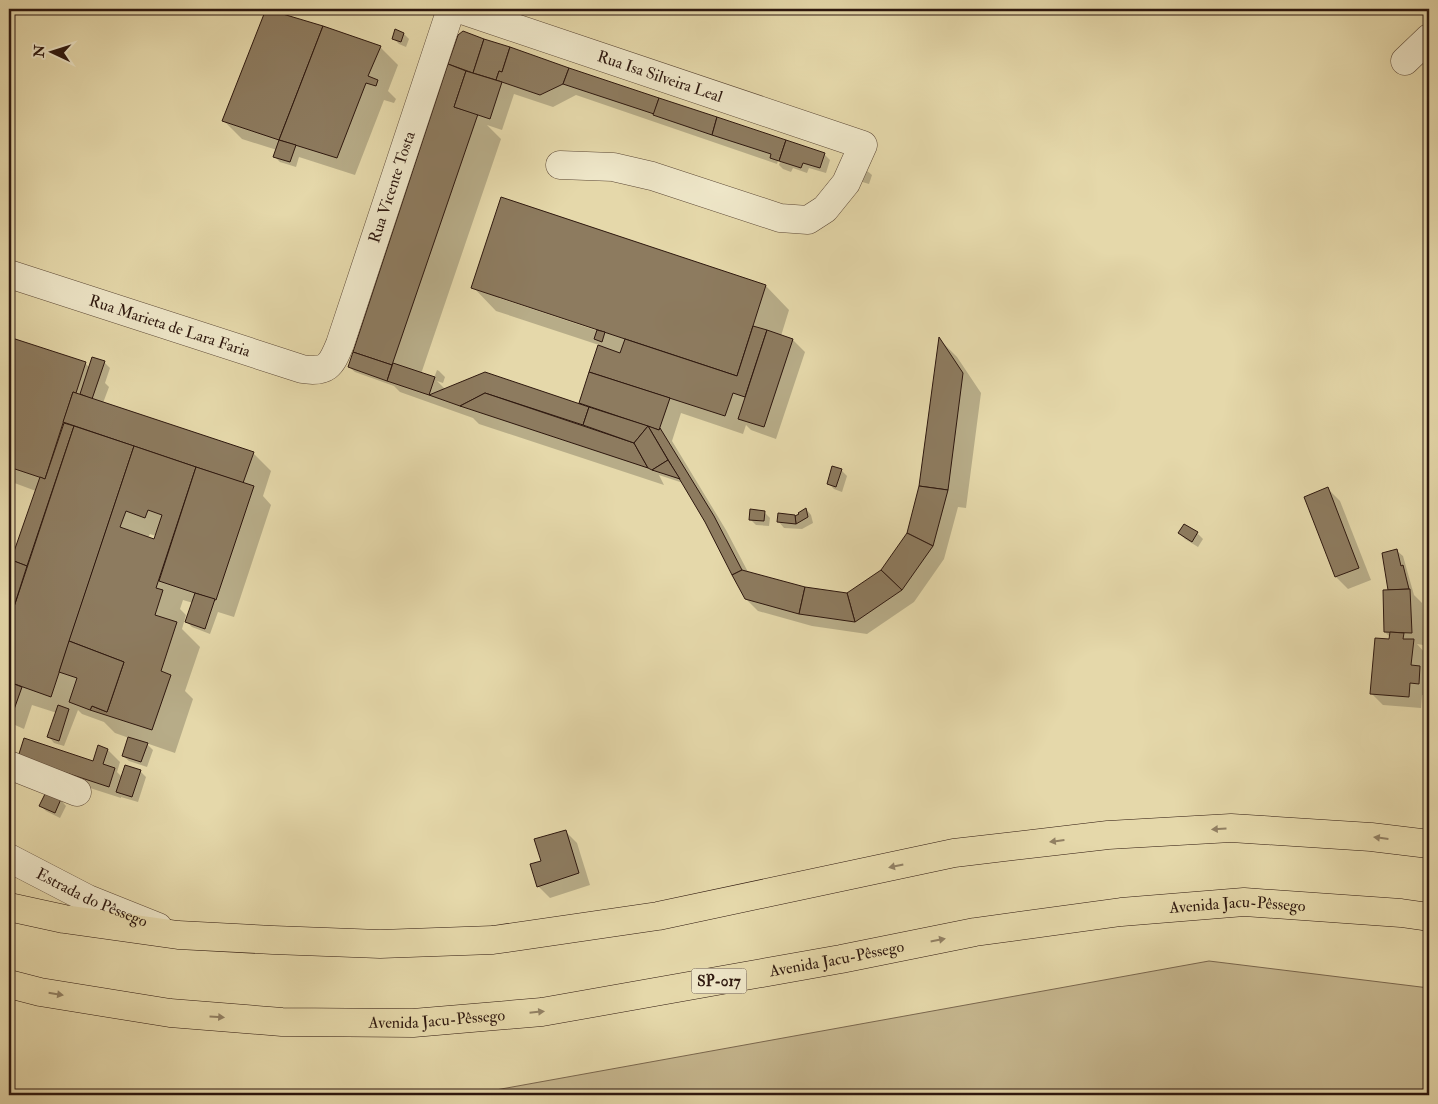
<svg xmlns="http://www.w3.org/2000/svg" width="1438" height="1104" font-family="'IM FELL Double Pica',serif">
	<style>
		.green { fill: #c6b78f; stroke: #7a674e }
		.shadow { fill: #0003; fill-rule: evenodd }
		.building { fill: #8d7b5f; stroke: #2d170e; fill-rule: evenodd }
		.lines { fill: none; stroke-linecap: round; stroke-linejoin: round }
		.minor-casing { stroke: #5b4735; stroke-width: 29 }
		.highway-casing { stroke: #2d170e; stroke-width: 29 }
		.minor { stroke: #eee6c8; stroke-width: 28 }
		.highway { stroke: #e5d8aa; stroke-width: 28 }
		.oneway { fill: #928164 }
		.labels { text-anchor: middle; dominant-baseline: central; stroke-width: 4; stroke-linejoin: round; paint-order: stroke }
		.shield { fill: #eee6c8; stroke: #675546; stroke-width: 1 }
		.shield-label { font-size: 15px; font-weight: bold; fill: #2d170e }
		.street-label { font-size: 16px; fill: #2d170e; stroke: #eee6c8 }
	</style>
	<rect width="100%" height="100%" fill="#e5d8aa"/>
	<filter id="stains"><feTurbulence type="fractalNoise" baseFrequency=".004" numOctaves="4"/><feColorMatrix values="0 0 0 0 .2 0 0 0 0 .09 0 0 0 0 .02 0 0 0 .5 -.17"/></filter>
	<radialGradient id="worn" r=".72"><stop offset=".6" stop-color="#630" stop-opacity="0"/><stop offset="1" stop-color="#630" stop-opacity=".3"/></radialGradient>
	<!-- green -->
	<path class="green" d="M1209 961 1429 988V1095H468Z"/>
	<!-- shadow -->
	<g class="shadow">
		<path d="M404 34 409 39 406 47 399 44 393 38Z"/>
		<path d="M459 36 824 154 830 160 826 173 809 168 807 173 793 168 791 172 783 169 779 165 785 147H783L777 164 576 95 553 107 514 94 502 130 487 125 501 139 421 374 434 378 437 370 439 371 445 377 443 383 437 381 446 390 485 373 579 405 599 345 496 311 473 287 766 286 789 310 781 336 793 340 805 352 776 439 751 430 746 425 743 434 681 413 672 441 726 530 748 572 805 588 847 594 882 571 908 533 920 487 940 340 957 357 981 393 966 508 958 507 944 559 914 602 867 634 812 626 758 611 746 599 706 522 683 483 659 475 664 485 479 424 473 418 400 392 394 386 355 372 349 367ZM499 296 598 329V331L499 298Z"/>
		<path d="M380 47 398 65 388 91 396 99 394 103 384 100 355 175 299 157 296 167 280 162 274 156 277 150 242 139 224 121Z"/>
		<path d="M866 170 872 175 869 184 859 181Z"/>
		<path d="M9 338 85 363 90 368 104 362 110 368 105 383 109 387 103 403 253 453 271 471 263 496 271 505 234 617 218 612 210 634 192 627 187 622 193 603 183 600 180 609 186 615 182 629 200 647 185 691 193 699 175 753 146 743 153 750 147 767 129 761 123 756 129 738 115 733 104 722 82 714 78 710 64 746 54 743 49 737 57 713 32 705 24 729 15 725 9 719V581L36 491 9 481ZM150 534 156 536 155 541 148 538Z"/>
		<path d="M841 470 847 476 842 492 834 489 828 483Z"/>
		<path d="M1328 489 1340 501 1371 580 1348 589 1336 577Z"/>
		<path d="M806 509 811 515 813 523 802 529 784 528 779 522 796 518Z"/>
		<path d="M764 512 770 518 769 526 756 525 750 519Z"/>
		<path d="M1184 525 1197 533 1203 539 1198 547 1185 539 1179 533Z"/>
		<path d="M1397 551 1403 556 1414 595 1422 603 1423 645 1417 644 1425 653 1423 671 1429 677V696L1422 695 1421 708 1383 705 1371 693 1390 640 1391 638 1385 632Z"/>
		<path d="M98 747 108 750 120 762 117 772 122 777 140 771 146 777 138 802 121 797V798L31 769 93 762Z"/>
		<path d="M47 793 61 800 66 806 60 818 46 811 41 806Z"/>
		<path d="M565 831 577 843 590 885 550 898 538 886 543 861Z"/>
	</g>
	<!-- building -->
	<g class="building">
		<path d="M266 9 323 26 279 140 222 121Z"/>
		<path d="M323 26 381 46 368 76 378 80 376 86 366 83 337 158 279 140Z"/>
		<path d="M395 29 404 33 401 42 392 39Z"/>
		<path d="M463 31 484 39 473 73 448 64 458 35Z"/>
		<path d="M484 39 510 47 502 72 499 71 496 80 473 73Z"/>
		<path d="M510 47 569 68 563 84 540 95 496 80 499 71 502 72Z"/>
		<path d="M448 64 466 71 454 107 478 114 392 365 353 352Z"/>
		<path d="M569 68 659 98 654 114 563 84Z"/>
		<path d="M466 71 502 82 490 119 454 107Z"/>
		<path d="M659 98 717 117 712 135 653 115Z"/>
		<path d="M717 117 786 140 779 161 770 158 771 154 712 135Z"/>
		<path d="M279 140 296 145 290 162 273 157Z"/>
		<path d="M786 140 825 153 820 168 803 163 801 168 779 161Z"/>
		<path d="M501 197 766 285 737 376 471 288Z"/>
		<path d="M753 326 767 330 745 397 733 393 725 416 589 372 598 345 620 353 625 339 737 376Z"/>
		<path d="M597 330 605 332 602 342 594 339Z"/>
		<path d="M767 330 793 339 764 427 738 419Z"/>
		<path d="M9 337 86 362 76 393 73 392 45 479 9 467Z"/>
		<path d="M939 337 963 373 948 490 919 486Z"/>
		<path d="M353 352 392 365 387 381 348 367Z"/>
		<path d="M92 357 105 361 92 399 80 394Z"/>
		<path d="M393 363 435 377 429 395 387 381Z"/>
		<path d="M485 372 589 407 583 425 485 393 460 406 429 395Z"/>
		<path d="M589 372 670 398 659 430 579 403Z"/>
		<path d="M73 392 254 452 243 483 63 422Z"/>
		<path d="M485 393 634 443 648 468 460 406Z"/>
		<path d="M589 407 648 426 634 443 583 425Z"/>
		<path d="M64 423 74 426 27 566 11 560 40 477 45 479Z"/>
		<path d="M74 426 134 446 51 697 9 682V622Z"/>
		<path d="M648 426 659 430 660 428 714 516 742 570 732 575 705 522Z"/>
		<path d="M648 426 668 460 652 470 648 468 634 443Z"/>
		<path d="M134 446 196 467 156 588 163 590 155 615 177 622 161 671 171 675 152 730 90 710 92 706 107 712 124 662 69 641ZM148 510 162 515 154 539 120 527 126 511 145 518Z"/>
		<path d="M668 460 680 479 652 470Z"/>
		<path d="M832 466 842 469 836 487 827 484Z"/>
		<path d="M196 467 254 486 216 600 159 581Z"/>
		<path d="M919 486 948 490 933 546 907 533Z"/>
		<path d="M1328 487 1359 568 1335 577 1304 497Z"/>
		<path d="M806 508 808 517 796 524 795 516 799 514 798 513Z"/>
		<path d="M750 509 765 511 764 521 749 520Z"/>
		<path d="M778 513 795 515 796 524 777 522Z"/>
		<path d="M1184 524 1198 532 1192 542 1178 533Z"/>
		<path d="M907 533 933 546 902 590 881 570Z"/>
		<path d="M1397 549 1401 566 1403 565 1409 589 1388 590 1382 553Z"/>
		<path d="M14 561 27 566 9 622V577Z"/>
		<path d="M742 570 805 587 799 614 745 599 732 575Z"/>
		<path d="M881 570 902 590 855 622 847 593Z"/>
		<path d="M805 587 847 593 855 622 799 614Z"/>
		<path d="M1410 589 1412 633 1384 632 1383 590Z"/>
		<path d="M195 593 215 599 205 629 185 622Z"/>
		<path d="M1390 632 1404 633 1403 639H1414L1411 665 1420 666 1419 684 1410 683 1409 697 1370 694 1375 638 1389 639Z"/>
		<path d="M69 641 124 662 107 712 92 706 90 710 69 702 77 678 59 672Z"/>
		<path d="M9 682 22 687 11 718 9 717Z"/>
		<path d="M58 705 69 709 59 741 47 737Z"/>
		<path d="M128 737 148 743 141 762 122 756Z"/>
		<path d="M24 738 93 761 98 745 108 749 103 764 115 768 109 787 18 757Z"/>
		<path d="M125 765 141 770 132 797 116 792Z"/>
		<path d="M46 792 61 799 55 813 39 806Z"/>
		<path d="M566 830 579 873 537 887 530 864 541 861 534 839Z"/>
	</g>
	<g class="lines">
		<!-- minor casing -->
		<g class="minor-casing">
			<g id="minor">
				<path id="s1" d="M459 9 863 145 846 183 825 209 808 220 780 218 652 176 613 167 560 165"/>
				<path d="M1405 61 1429 38"/>
				<path id="s2" d="M9 274 302 369C327 373 331 366 340 344L451 9"/>
				<path d="M9 765 77 792"/>
				<path id="s3" d="M9 858 88 899 158 927"/>
			</g>
		</g>
		<!-- highway casing -->
		<g class="highway-casing">
			<g id="highway">
				<path d="M9 907 64 919 178 935 273 940 380 944 493 940 658 916 954 853 1108 835 1231 828 1371 837 1429 844"/>
				<path id="s4" d="M9 984 40 992 170 1013 282 1022 413 1023 542 1012 841 959 975 932 1121 912 1244 902 1401 913 1429 917"/>
			</g>
		</g>
		<!-- minor -->
		<use href="#minor" class="minor"/>
		<!-- highway -->
		<use href="#highway" class="highway"/>
	</g>
	<!-- one-way arrows -->
	<defs><path id="oneway-solid" d="M-6-.8H1V-3.2L6.5 0L1 3.2V.8H-6Z" transform="scale(1.25)"/></defs>
	<g class="oneway">
		<use href="#oneway-solid" transform="translate(1219 829) rotate(177)"/>
		<use href="#oneway-solid" transform="translate(1381 838) rotate(-173)"/>
		<use href="#oneway-solid" transform="translate(1057 841) rotate(173)"/>
		<use href="#oneway-solid" transform="translate(896 866) rotate(168)"/>
		<use href="#oneway-solid" transform="translate(938 940) rotate(-11)"/>
		<use href="#oneway-solid" transform="translate(56 994) rotate(9)"/>
		<use href="#oneway-solid" transform="translate(537 1012) rotate(-6)"/>
		<use href="#oneway-solid" transform="translate(217 1017) rotate(4)"/>
	</g>
	<g class="labels">
		<!-- shield labels -->
		<rect class="shield" x="691.5" y="968.5" width="55" height="25" rx="4"/>
		<g class="shield-label">
			<text x="719" y="981">SP-017</text>
		</g>
		<!-- street labels -->
		<g class="street-label">
			<text stroke="none"><textPath href="#s1" startOffset="212">Rua Isa Silveira Leal</textPath></text>
			<text stroke="none"><textPath href="#s2" startOffset="525">Rua Vicente Tosta</textPath></text>
			<text stroke="none"><textPath href="#s2" startOffset="169">Rua Marieta de Lara Faria</textPath></text>
			<text stroke="none"><textPath href="#s3" startOffset="92">Estrada do Pêssego</textPath></text>
			<text stroke="none"><textPath href="#s4" startOffset="1241">Avenida Jacu-Pêssego</textPath></text>
			<text stroke="none"><textPath href="#s4" startOffset="836">Avenida Jacu-Pêssego</textPath></text>
			<text stroke="none"><textPath href="#s4" startOffset="431">Avenida Jacu-Pêssego</textPath></text>
		</g>
	</g>
	<!-- margin -->
	<rect width="1438" height="1104" fill="none" stroke="#e5d8aa" stroke-width="30"/>
	<rect x="10" y="10" width="1418" height="1084" fill="none" stroke="#2d170e" stroke-width="2.5"/>
	<rect x="15" y="15" width="1408" height="1074" fill="none" stroke="#2d170e"/>
	<!-- north arrow -->
	<g transform="translate(52 52) rotate(274)" stroke="#eee6c8" stroke-width="4" paint-order="stroke">
	<path d="M0-4L9 19L0 12L-9 19Z" fill="#2d170e"/>
	<text y="-8" font-size="14" font-weight="bold" text-anchor="middle" fill="#2d170e">N</text>
	</g>
	<rect width="100%" height="100%" filter="url(#stains)"/>
	<rect width="100%" height="100%" fill="url(#worn)"/>
</svg>
